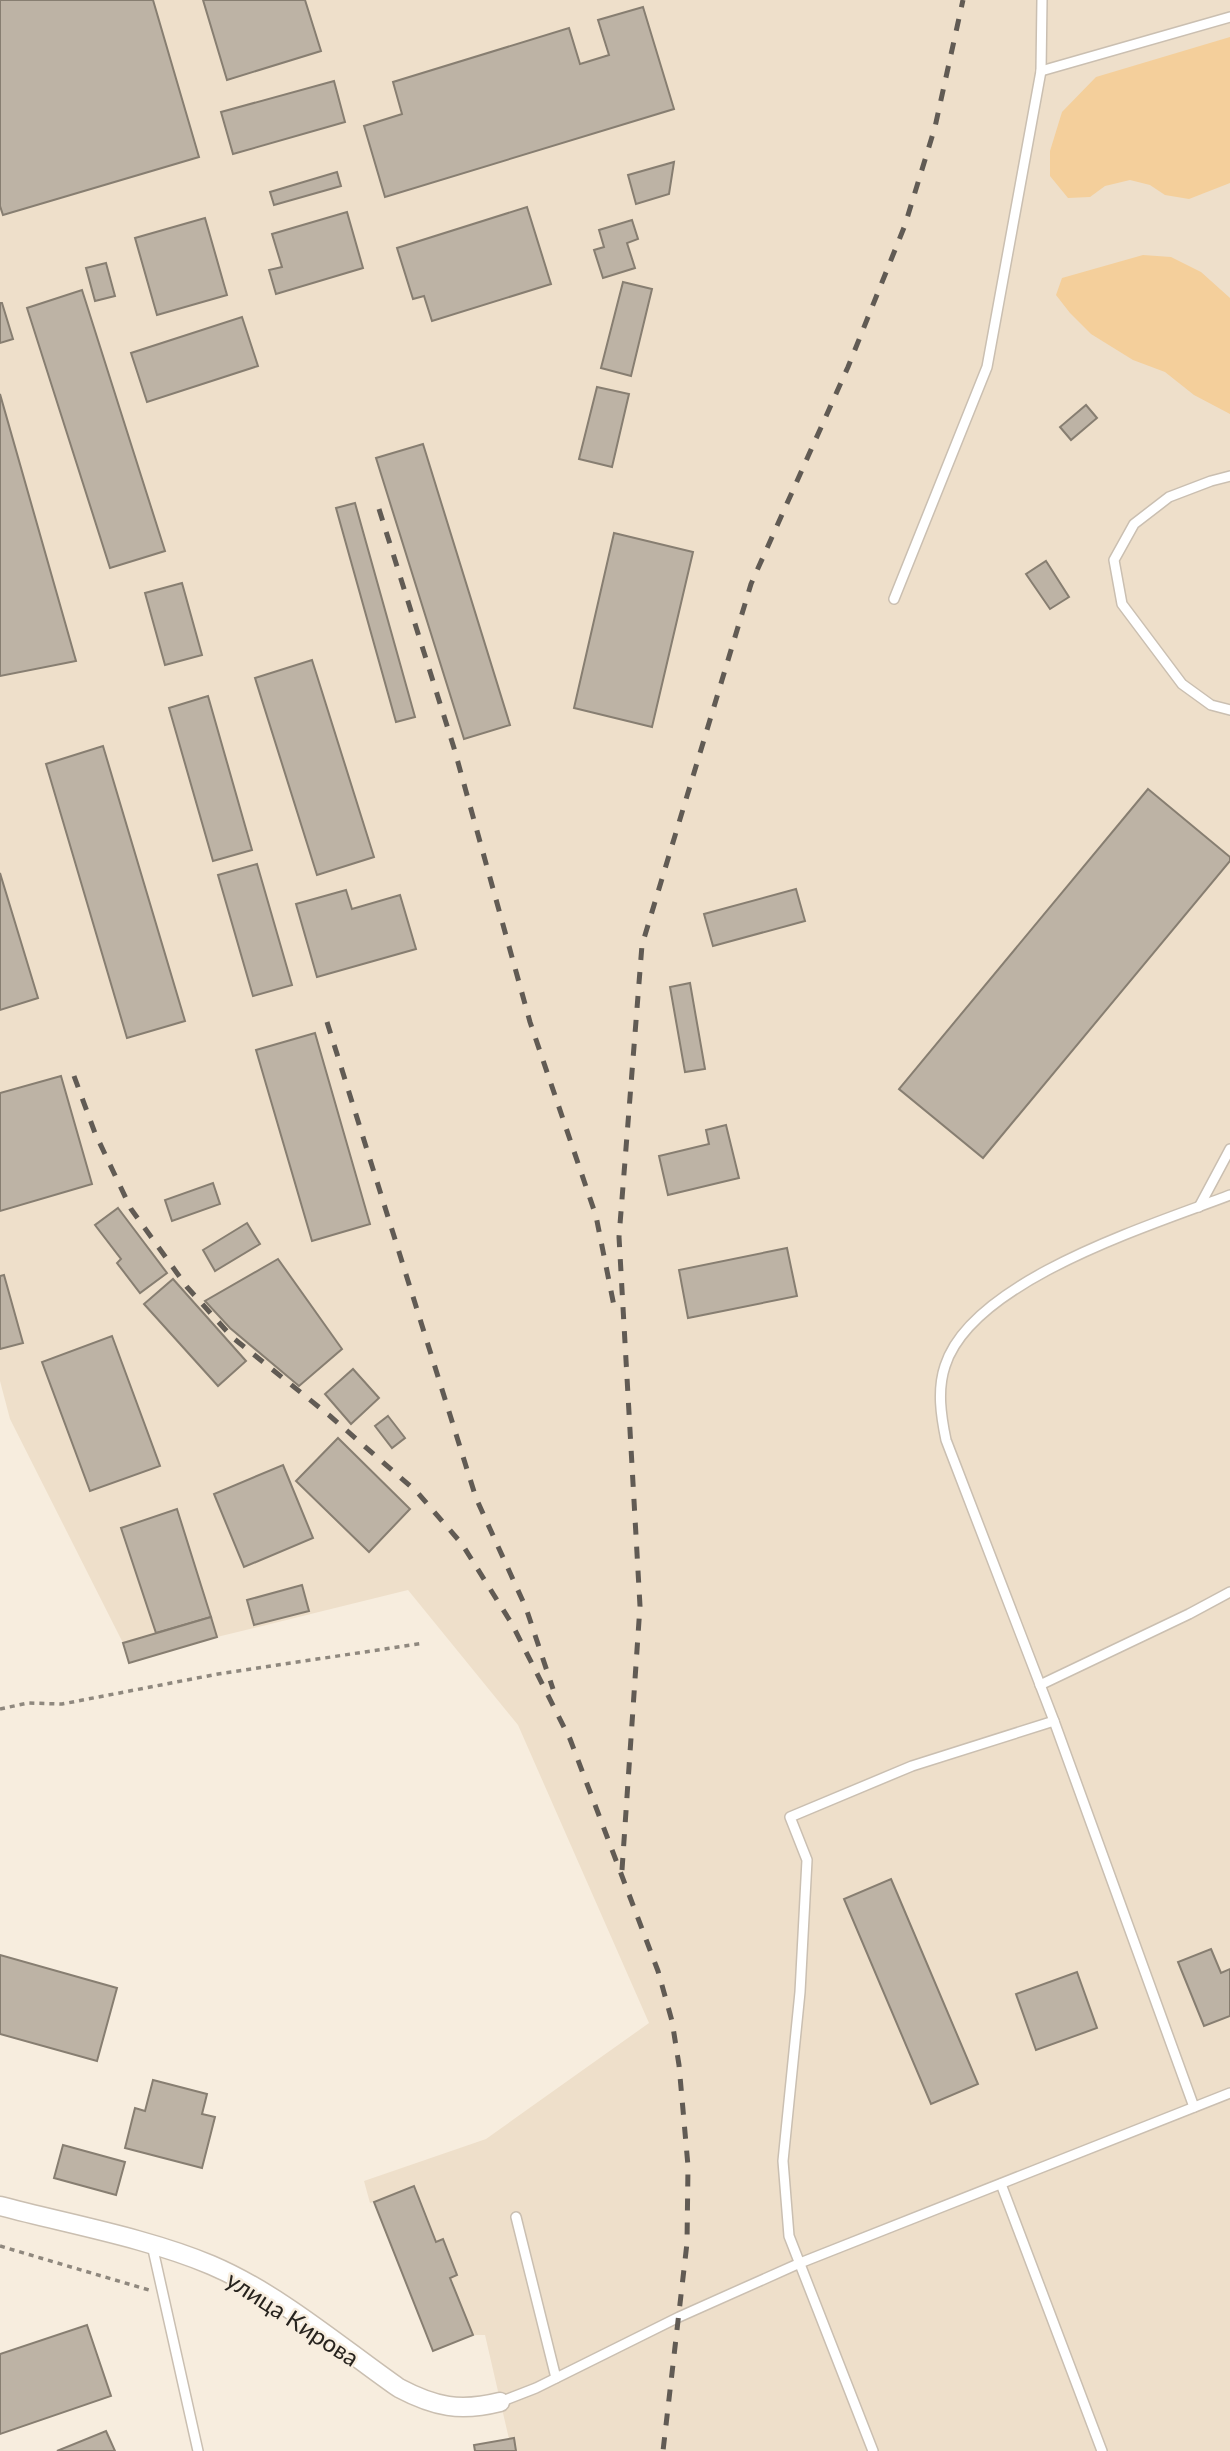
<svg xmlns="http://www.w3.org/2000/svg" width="1230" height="2451" font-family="Lato,sans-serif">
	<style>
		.built { fill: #eedfca }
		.green { fill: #f4cf9b }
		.building { fill: #bdb3a5; stroke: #877e71; stroke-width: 2 }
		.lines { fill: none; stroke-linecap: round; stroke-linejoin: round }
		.service-casing { stroke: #cabfb1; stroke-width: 12 }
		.minor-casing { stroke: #cabfb1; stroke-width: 21 }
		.path { stroke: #8f887e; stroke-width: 3.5; stroke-dasharray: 5 5; stroke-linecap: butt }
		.service { stroke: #fff; stroke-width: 9 }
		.minor { stroke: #fff; stroke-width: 18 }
		.rail { stroke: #615b54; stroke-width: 5; stroke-dasharray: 12 12; stroke-linecap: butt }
		.labels { text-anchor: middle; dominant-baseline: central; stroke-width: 5; stroke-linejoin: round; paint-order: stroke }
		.street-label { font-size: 24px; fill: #27231e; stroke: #f7edde }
	</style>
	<rect width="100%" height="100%" fill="#f7edde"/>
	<!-- built -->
	<path class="built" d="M0 0H1230V2451H516L514 2438 509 2439 485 2335H473L433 2351 374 2202 370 2203 364 2181 486 2139 649 2023 518 1725 408 1590 217 1637 129 1663 123 1643 10 1419 0 1381Z"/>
	<!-- green -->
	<g class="green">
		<path d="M1230 37V183L1189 199 1165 195 1150 185 1130 180 1105 186 1090 197 1068 198 1050 176V151L1062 112 1096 77Z"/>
		<path d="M1143 255 1171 257 1201 272 1230 298V414L1194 395 1165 372 1133 360 1091 334 1070 313 1056 295 1062 278Z"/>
	</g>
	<!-- building -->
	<g class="building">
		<path d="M0 0H153L199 157 3 215 0 206Z"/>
		<path d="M203 0H305L321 51 227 80Z"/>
		<path d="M643 7 674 109 385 197 364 126 402 114 393 82 569 28 580 64 609 55 598 20Z"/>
		<path d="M334 81 345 122 233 154 221 112Z"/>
		<path d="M674 162 669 194 636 204 628 175Z"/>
		<path d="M337 172 341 186 274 205 270 192Z"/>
		<path d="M527 207 551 284 432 321 424 296 413 299 397 248Z"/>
		<path d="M347 212 363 268 276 294 269 270 282 267 272 234Z"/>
		<path d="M205 218 227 295 157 315 135 238Z"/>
		<path d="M632 220 638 239 627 243 635 268 603 278 594 250 604 247 599 230Z"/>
		<path d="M106 263 115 296 95 301 86 268Z"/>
		<path d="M623 282 652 289 631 376 601 368Z"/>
		<path d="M82 290 165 551 110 568 27 308Z"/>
		<path d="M0 303H2L13 339 0 343Z"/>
		<path d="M242 317 258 366 147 402 131 353Z"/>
		<path d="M597 387 629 394 612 467 579 459Z"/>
		<path d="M0 394 76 661 0 676Z"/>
		<path d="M1086 405 1097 418 1071 440 1060 427Z"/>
		<path d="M423 444 510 725 464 739 376 458Z"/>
		<path d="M355 503 415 717 396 722 336 508Z"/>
		<path d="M614 533 693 552 652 727 574 708Z"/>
		<path d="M1046 561 1069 597 1050 609 1026 574Z"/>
		<path d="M182 583 202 655 165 665 145 593Z"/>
		<path d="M312 660 374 857 317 875 255 678Z"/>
		<path d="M208 696 252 850 213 861 169 708Z"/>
		<path d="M103 746 185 1021 127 1038 46 764Z"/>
		<path d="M1148 789 1230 857V861L983 1158 899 1089Z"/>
		<path d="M257 864 292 985 253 996 218 875Z"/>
		<path d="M0 873 38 998 0 1010Z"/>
		<path d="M796 889 805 921 713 946 704 914Z"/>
		<path d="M346 890 352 909 400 895 416 949 317 977 296 904Z"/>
		<path d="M690 983 705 1069 685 1072 670 987Z"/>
		<path d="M315 1033 370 1224 312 1241 256 1050Z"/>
		<path d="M61 1076 92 1184 0 1211V1093Z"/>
		<path d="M726 1125 739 1178 668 1195 659 1156 709 1144 706 1130Z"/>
		<path d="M213 1183 220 1204 172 1221 165 1200Z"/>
		<path d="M118 1208 167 1273 140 1293 117 1263 121 1259 95 1225Z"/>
		<path d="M247 1223 260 1244 215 1271 203 1250Z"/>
		<path d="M787 1248 797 1296 688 1318 679 1270Z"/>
		<path d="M278 1259 342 1349 299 1386 230 1328 205 1301Z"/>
		<path d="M4 1275 23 1343 0 1349V1276Z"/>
		<path d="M173 1279 246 1361 218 1386 144 1304Z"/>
		<path d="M112 1336 160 1466 90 1491 42 1362Z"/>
		<path d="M353 1369 379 1398 351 1424 325 1394Z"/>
		<path d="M388 1416 405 1438 392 1448 375 1426Z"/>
		<path d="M338 1438 410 1509 369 1552 296 1481Z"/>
		<path d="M283 1465 313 1538 244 1567 214 1494Z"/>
		<path d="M177 1509 211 1617 156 1633 121 1528Z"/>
		<path d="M302 1585 309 1611 254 1625 247 1600Z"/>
		<path d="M211 1617 217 1637 129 1663 123 1643Z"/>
		<path d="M891 1879 978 2084 931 2104 844 1899Z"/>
		<path d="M1211 1949 1221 1973 1230 1969V2016L1204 2026 1178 1962Z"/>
		<path d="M0 1955 117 1988 97 2061 0 2034Z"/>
		<path d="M1077 1972 1097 2028 1036 2050 1016 1994Z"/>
		<path d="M153 2080 207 2094 202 2114 215 2117 202 2168 125 2148 135 2108 145 2111Z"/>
		<path d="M63 2145 125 2162 116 2195 54 2178Z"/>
		<path d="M414 2186 436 2242 443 2239 457 2275 450 2278 473 2335 433 2351 374 2202Z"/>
		<path d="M87 2325 111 2396 0 2434V2354Z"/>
		<path d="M106 2431 115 2451H57Z"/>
		<path d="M514 2438 516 2451H475L474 2445Z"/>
	</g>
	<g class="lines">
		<!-- service casing -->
		<g class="service-casing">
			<g id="service">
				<path d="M1041 71 1230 17"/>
				<path d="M1230 476 1211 481 1169 497 1134 524 1114 560 1122 604 1182 684 1211 705 1230 710"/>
				<path d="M894 599 987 367 1041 71 1042 0"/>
				<path d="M1199 1207 1230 1149"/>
				<path d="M1040 1685 1189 1614 1230 1592"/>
				<path d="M1194 2107 1054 1721 946 1440C941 1416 937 1390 945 1366 972 1280 1152 1225 1230 1195"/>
				<path d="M1001 2184 1102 2451"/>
				<path d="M516 2217 556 2378"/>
				<path d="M152 2245 198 2451"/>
				<path d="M500 2402 536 2388 679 2317 800 2263 1230 2093"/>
				<path d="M873 2451 789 2236 783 2161 800 1992 807 1860 790 1817 912 1766 1054 1721"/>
			</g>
		</g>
		<!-- minor casing -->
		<g class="minor-casing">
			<path id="minor" d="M0 2206C68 2224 147 2238 211 2265 279 2294 339 2346 399 2388 435 2407 460 2412 500 2402"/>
		</g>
		<!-- path -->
		<g class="path">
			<path d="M0 1709 28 1703 62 1704 218 1674 424 1643"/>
			<path d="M0 2246 149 2290"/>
		</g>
		<!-- service -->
		<use href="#service" class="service"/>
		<!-- minor -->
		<use href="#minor" class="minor"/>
		<!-- rail -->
		<g class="rail">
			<path d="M379 509 454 748 530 1022 596 1216 615 1311"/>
			<path d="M327 1022 476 1498 526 1608 553 1689"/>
			<path d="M74 1076 95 1133 131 1209 187 1287 232 1337 330 1416 417 1492 462 1544 512 1624 570 1739 658 1971 672 2021 679 2065 688 2166 687 2243 663 2451"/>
			<path d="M622 1870 640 1606 619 1237 642 945 751 584 848 367 905 225 935 127 963 0"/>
		</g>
	</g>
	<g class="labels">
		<!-- street labels -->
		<g class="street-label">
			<text transform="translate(293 2318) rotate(33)">улица Кирова</text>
		</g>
	</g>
</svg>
